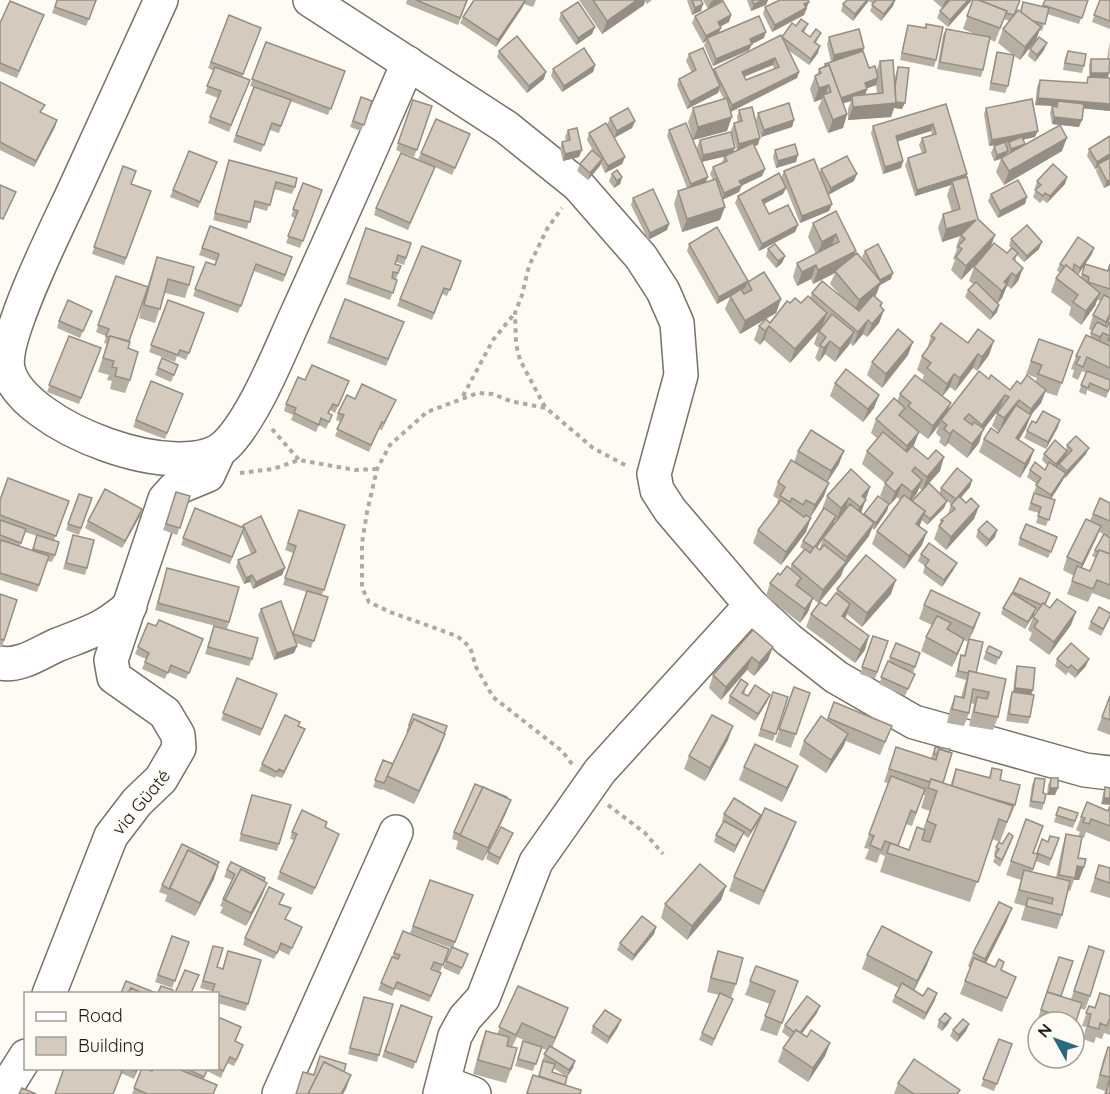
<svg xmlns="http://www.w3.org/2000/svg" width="1110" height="1094" font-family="Quicksand,sans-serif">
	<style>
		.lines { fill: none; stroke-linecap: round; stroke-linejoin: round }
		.minor-casing { stroke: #797165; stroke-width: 36 }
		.path { stroke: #ada9a4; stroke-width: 4; stroke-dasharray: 4.5 4.5; stroke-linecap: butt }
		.minor { stroke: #fff; stroke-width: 33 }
		.wall { fill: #b6afa3; fill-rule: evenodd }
		.shaded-wall { fill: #948e85 }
		.building { fill: #d4cbbe; stroke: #948e85; stroke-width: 1.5; fill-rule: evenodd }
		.labels { text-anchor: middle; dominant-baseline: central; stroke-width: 4.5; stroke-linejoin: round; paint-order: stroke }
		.street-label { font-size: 18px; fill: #191611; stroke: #fefaf4 }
	</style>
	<rect width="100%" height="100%" fill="#fefaf4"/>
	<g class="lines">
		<!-- minor casing -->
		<g class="minor-casing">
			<g id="minor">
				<path d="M161 0C133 61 105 122 78 182 62 218 1 336 8 369 21 427 185 488 227 444 255 415 279 353 296 316 334 232 372 148 408 63"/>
				<path d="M310 0 506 127 578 185 641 257 663 291 677 323 681 375 654 474 657 490 670 510 751 605 789 640 836 677 914 722 1085 770 1110 773"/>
				<path d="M0 663C20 667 39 653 57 645 90 632 102 630 130 606"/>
				<path d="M49 994 111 836 137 802 161 779 179 748 178 735 165 713 114 677 111 660 165 499 174 489 208 475 219 451"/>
				<path d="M445 1083 474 1094"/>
				<path d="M2 1094 26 1056"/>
				<path d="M279 1094 396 832"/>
				<path d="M440 1094 455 1036 465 1018 483 998 536 862 600 771 751 605"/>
			</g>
		</g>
		<!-- path -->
		<g class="path">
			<path d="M463 396 493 340 514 314"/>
			<path d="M545 407 520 360 516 344 515 313 522 295 529 266 547 229 562 208"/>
			<path d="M272 429 299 460"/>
			<path d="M240 473 273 469 299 460 355 470 377 469"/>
			<path d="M572 764 562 751 493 697 476 667 470 647 457 636 390 612 369 602 362 588V543L367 512 377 469 390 445 427 412 478 393 493 394 510 401 546 408 593 448 627 466"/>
			<path d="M608 805 645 833 663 854"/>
		</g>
		<!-- minor -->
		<use href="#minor" class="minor"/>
	</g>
	<!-- wall -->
	<g class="wall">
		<path d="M57 0H97L86 26 52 13Z"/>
		<path d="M407 0H468L458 25 406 4Z"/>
		<path d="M474 0H536L533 7 524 4 522 8 496 47 460 23 463 17Z"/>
		<path d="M579 0H652L647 4 645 1 644 5 602 34Z"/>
		<path d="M687 0H701V11L692 15Z"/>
		<path d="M703 0H723L712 7 731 15 729 22 720 27 721 28 719 33 764 38 752 44 749 50 713 66 704 45 706 41 703 43 692 23 695 16 708 9Z"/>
		<path d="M747 0H768L766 5 751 11Z"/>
		<path d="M847 0H895L893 6 881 21 870 11 873 4 869 1 853 21 841 11 843 4Z"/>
		<path d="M933 0H950L942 8Z"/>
		<path d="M950 0H972L948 27 937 18 940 11Z"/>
		<path d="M973 0 1015 13 1020 11 1023 2 1042 7 1045 0H1088L1079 24 1047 14 1042 31 1039 30 1036 40 1020 60 1013 55 1008 86 1005 93 989 90 995 59 997 52 1013 55 998 43 1003 29 1009 21 1004 19 995 42 989 39 983 70 981 77 937 69 943 35 946 29 975 34 963 29Z"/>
		<path d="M1100 0H1110V29L1092 22Z"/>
		<path d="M765 7 807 8 804 15 772 32 763 14Z"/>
		<path d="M561 13 592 34 576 45 559 20Z"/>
		<path d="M44 15 17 78 0 71V23Z"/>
		<path d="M229 15 261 28 242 77 250 80 229 132 208 123 218 98 205 93 214 71 208 68Z"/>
		<path d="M808 24 804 33 810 37 821 33 816 43 818 53 809 65 788 50 799 72 797 78 731 112 727 131 693 140 699 154 697 147 700 140 733 152 737 150 731 130 734 123 738 122 737 117 739 110 758 145 754 146 765 169 762 176 742 185 739 192 722 200 720 220 682 232 674 204 678 191 687 188 667 136 669 130 693 140 688 122 693 108 724 99 719 90 718 93 687 109 677 85 679 79 692 73 686 61 689 54 714 71V69L782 37 796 26ZM773 65 774 69 746 80 744 77ZM724 156 722 163 713 167 710 174 713 180 706 182 702 162Z"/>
		<path d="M926 24 936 60 934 67 900 60 906 32 908 25 925 28Z"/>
		<path d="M829 37 864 48 863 51 869 68 876 71 880 61 894 80 898 67 902 109 894 108 891 117 848 120V109L851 101 843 103 847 114 843 128 828 133 818 108 822 99 814 102 810 89 815 76 817 75 819 69 824 66 825 64 831 62 827 44ZM876 85 877 94 865 95 867 88Z"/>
		<path d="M1110 41 1109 73 1108 78H1110V111L1083 108 1079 127 1052 124 1050 113 1052 106H1056L1035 105 1037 87 1040 80 1086 83 1089 77V65L1091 59H1107Z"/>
		<path d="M266 42 345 71 328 115 290 101 279 133 270 130 261 152 233 142 254 87 250 86Z"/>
		<path d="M1030 49 1044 50 1035 62 1028 56Z"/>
		<path d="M499 51 544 79 527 93 497 57Z"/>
		<path d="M1068 51 1084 66 1082 73 1063 70 1065 58Z"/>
		<path d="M595 65 593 72 562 92 551 76 553 69Z"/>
		<path d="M0 82 42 113 57 120 55 127 34 167 0 150Z"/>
		<path d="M361 97 372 101 361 131 350 127Z"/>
		<path d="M413 100 432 106 414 157 396 150Z"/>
		<path d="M946 104 967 174 966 177 978 219 991 246 1007 253 1011 248 1009 246 1011 239 1039 249 1024 262 1017 255 1015 261 1023 268 1018 281 1011 289 1008 286 1006 288 1002 298 998 303 999 305 997 312 990 320 965 297 968 290 973 284 969 281 974 267 981 259 961 280 951 270 955 260 953 259 957 249 956 248 960 236 942 242 938 228 943 214 952 212 947 195 951 185 915 196 905 165 908 158 922 153 919 145 922 138 932 135 931 131 897 141 903 161 901 168 883 174 871 133 873 126Z"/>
		<path d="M986 108 1035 137 1023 140 1025 144 1062 151 1004 185 996 172 1001 159 994 161 991 153 994 146 995 145 989 146 984 114Z"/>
		<path d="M758 113 794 120 792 127 761 137 756 120Z"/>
		<path d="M610 118 635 121 632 128 614 138 625 157 622 164 605 173 601 164 588 180 577 171 580 164 594 152 587 140 589 133 607 125Z"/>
		<path d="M568 130 579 157 563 161 560 149 562 142 566 141 565 137Z"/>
		<path d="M470 134 452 175 418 159 421 153Z"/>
		<path d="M1110 136V185L1104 188 1096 171 1097 168 1095 169 1087 156 1089 149Z"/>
		<path d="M775 150 796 162 776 168 773 157Z"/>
		<path d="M189 151 217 162 198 208 170 197Z"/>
		<path d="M229 160 295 187 292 194 274 189 267 211 253 207 247 229 213 220Z"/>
		<path d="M123 166 131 184 151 191 124 265 92 254Z"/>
		<path d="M435 167 408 230 374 215 376 208Z"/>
		<path d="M821 169 854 181 828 195 832 204 829 211 800 223 786 188 783 194 764 204 769 214 798 225 795 232 759 251 735 203 738 196 781 178 784 171 819 174Z"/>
		<path d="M612 174 622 177 620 184 614 188 609 181Z"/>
		<path d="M1067 177 1065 184 1047 203 1043 200 1040 203 1033 197 1036 190 1035 188 1037 181Z"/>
		<path d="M303 183 322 190 300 248 286 243 295 218 291 216Z"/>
		<path d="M991 194 1025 204 998 218 988 201Z"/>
		<path d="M633 198 669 224 667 230 648 240 631 205Z"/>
		<path d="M836 211 856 251 854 255 865 262 862 257 865 251 891 279 880 285 876 295 875 296 882 303 881 307 884 310 879 323 867 337 863 334 853 346 850 343 849 345 835 362 825 354 819 362 815 358 819 348 814 344 818 332 790 363 764 340 760 345 754 340 759 326 770 323 790 303H801L810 298 812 293 840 295 830 284 835 273 813 284 811 279 797 286 793 277 797 263 816 254 808 237 813 223Z"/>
		<path d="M210 226 292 257 283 282 254 271 238 313 193 296 206 262 215 265 216 261 199 255Z"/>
		<path d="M366 228 411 243 404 265 396 262 395 264 401 266 396 279 397 280 390 300 346 284Z"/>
		<path d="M689 244 748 281 781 299 776 313 740 334 725 309 730 297 717 304 687 251Z"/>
		<path d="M422 246 461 261 447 296 442 294 432 320 397 306Z"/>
		<path d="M768 249 785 256 782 263 776 268 766 256Z"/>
		<path d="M1092 254 1085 264 1107 271 1110 264V320L1106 326 1107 327 1110 322V388L1106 398 1087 390 1086 395 1079 392 1086 373 1082 371 1078 380 1072 377 1074 370 1071 369 1076 356 1090 337 1092 331 1089 329 1093 315 1101 301 1097 300 1095 306 1081 325 1069 315 1071 307 1051 292 1056 278 1060 273 1057 270 1060 264ZM1085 264 1081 277 1078 275Z"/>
		<path d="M157 257 189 285 185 298 165 293 155 323 139 318 145 295 129 341 128 348 130 380 125 393 110 389 112 381 107 380 109 375 98 372 107 344 104 343 106 336 96 332 116 276 147 287Z"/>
		<path d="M345 299 404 322 386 366 327 343Z"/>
		<path d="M168 300 204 313 186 360 177 356 175 362 149 352Z"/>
		<path d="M92 311 80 338 57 328 59 321Z"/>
		<path d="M69 336 101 348 79 404 47 392Z"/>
		<path d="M931 336 968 343 989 355 977 371 973 368 955 391 950 387 942 396 948 411 989 379 1010 390 1021 384 1035 382 1037 378 1026 374 1039 339 1073 351 1057 396 1045 392 1041 403 1031 415 1026 428 1019 440 1034 450 1029 463 1020 478 979 452 984 439 998 433 999 432 992 426 997 413 1000 408 983 430 979 443 967 458 948 443 945 447 939 442 941 438 936 433 939 425 928 439 919 432 913 447 940 471 926 486 939 494 941 488 972 480 970 487 961 497 966 503 979 506 974 519 946 550 934 539 941 520 948 514 951 504 945 499 947 501 944 508 927 525 922 520 919 526 922 545 904 569 872 544 877 531 900 500 897 497 890 505 880 496 885 483 862 464 867 451 878 439 871 433 876 419 897 401 900 394 922 381 924 375 917 370 922 356 927 349ZM919 488 922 490 912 501H911L917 493Z"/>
		<path d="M908 355 882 388 867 375 872 362Z"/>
		<path d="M162 358 178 365 171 382 155 375Z"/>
		<path d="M151 381 183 394 165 439 133 427Z"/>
		<path d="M835 383 879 395 874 408 863 422 830 396Z"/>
		<path d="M346 388 335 413 330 410 329 414 332 415 326 429 319 425 316 432 291 420 293 415 284 411 286 404Z"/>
		<path d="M355 399 396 400 382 430 379 429 369 452 335 436 341 422 336 420 338 413Z"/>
		<path d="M1036 423 1058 427 1046 449 1024 438 1027 431Z"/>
		<path d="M1067 445 1086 454 1065 478H1064L1051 499 1055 500 1046 526 1036 523 1039 513 1028 510 1034 493 1039 495 1034 492 1037 484 1027 477 1030 470H1045L1047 465 1042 460 1044 454 1066 449Z"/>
		<path d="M798 451 839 464 827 482 824 496 810 518 806 532 781 565 753 543 758 530 776 507 778 499 773 496 778 482 794 462Z"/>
		<path d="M870 487 861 513 864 515 878 496 889 504 887 511 874 530 872 528 869 536 844 568 841 576 820 602 826 606 836 593 837 589 891 594 862 627 847 614 845 618 865 650 855 663 806 627 811 614 818 603 813 599 808 612 800 623 766 596 770 583 790 569 792 564 804 550 800 547 803 541 823 510 822 509 827 496ZM843 513 825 536 835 520 836 521ZM823 539 819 550 817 548Z"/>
		<path d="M176 492 190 496 177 535 163 530Z"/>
		<path d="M79 494 92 498 79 535 66 530Z"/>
		<path d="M0 500 69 501 54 540 55 555 52 562 47 561 37 592 0 580ZM25 532 37 536 32 550 20 546Z"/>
		<path d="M1110 503V537L1105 535 1110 538V600L1092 593 1088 602 1067 594 1074 576 1063 570 1067 557 1090 520 1093 514ZM1099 532 1103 534 1092 556 1096 558 1090 571 1082 568Z"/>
		<path d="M195 508 242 527 243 525 285 568 282 575 253 589 250 582 244 584 236 567 238 560 251 554 242 533 230 564 181 545Z"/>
		<path d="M142 509 140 516 122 548 85 528 88 521Z"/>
		<path d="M299 510 345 525 322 595 328 597 311 648 296 643 297 646 294 653 274 660 258 615 261 609 293 634 307 592 283 585 293 553 285 550Z"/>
		<path d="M978 530H997L995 537 986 547 976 537Z"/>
		<path d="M73 535 87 568 85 575 63 569Z"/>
		<path d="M1020 538 1054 544 1048 558 1018 545Z"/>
		<path d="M921 554 954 569 942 587 923 573 925 566 918 561Z"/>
		<path d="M167 568 229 622 227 629 155 610Z"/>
		<path d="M1020 578 1050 593 1045 605 1071 625 1049 655 1029 640 1032 633 1028 630 1033 617 1037 611 1035 610 1025 629 1001 614 1003 608 1013 594Z"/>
		<path d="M0 594 17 600 2 647 0 646Z"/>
		<path d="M924 605 975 627 969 639 976 673 1006 679 998 717 993 730 969 726 974 704 970 703 969 713 964 726 947 723 950 709 955 696 961 697 966 680 955 677 959 662 961 655 964 656 968 640V642L964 640 959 652 952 667 921 651 926 637 932 625 919 619Z"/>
		<path d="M1109 620 1101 636 1088 629 1091 622Z"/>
		<path d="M156 626 203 639 186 679 168 672 165 679 142 669 146 659 135 654 138 647Z"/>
		<path d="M214 626 252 659 249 666 205 654Z"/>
		<path d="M753 630 768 660 754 676 747 670 721 700 709 688 713 675Z"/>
		<path d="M873 636 888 641 875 679 860 674Z"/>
		<path d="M896 643 920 653 913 673 912 680 905 696 879 684Z"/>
		<path d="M986 652 999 658 996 665 983 659Z"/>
		<path d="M1057 659 1086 666 1075 678 1068 672 1066 675 1055 666Z"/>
		<path d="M1017 666 1033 690 1031 694 1030 717 1028 724 1006 721 1010 698 1013 692 1015 673Z"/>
		<path d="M237 678 277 694 260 736 221 720Z"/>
		<path d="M794 687 810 693 791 748 775 742Z"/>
		<path d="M746 690 744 694 748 696 767 702 755 721 728 703 730 696Z"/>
		<path d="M773 692 788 697 773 741 758 736Z"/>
		<path d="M1110 696V735L1097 730Z"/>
		<path d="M413 714 445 734 440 748 414 804 382 789V790L373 787 383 760 393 764 408 732H406Z"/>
		<path d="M828 718 892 726 880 755 846 741 843 747 826 773 799 755 804 741 827 720Z"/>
		<path d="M299 726 305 729 282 778 276 776 275 778 259 771 262 764Z"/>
		<path d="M728 740 705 781 684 769 689 756Z"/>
		<path d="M896 747 931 758 935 747 950 749 943 783 950 786 956 769 989 777 992 768 1015 805 1010 818H1009L1000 842 992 839 970 902 880 872 885 856 880 854 877 863 865 859 869 849 864 848 888 783 884 782ZM923 795H925L921 808 930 811 923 829 908 850 898 846 906 824 912 826Z"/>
		<path d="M744 767 793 779 782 802 739 780Z"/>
		<path d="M1035 778 1043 793 1044 803 1042 810 1029 807 1032 785Z"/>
		<path d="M1051 778 1055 795H1047L1048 785Z"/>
		<path d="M1105 787 1110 788 1101 804 1103 794Z"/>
		<path d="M252 795 279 844 277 851 239 841Z"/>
		<path d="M507 798 506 813 483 861 456 849 458 841 452 839 454 832Z"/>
		<path d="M1087 802 1108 811 1110 806V842L1086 832 1084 838 1082 837 1078 858 1084 867 1079 880H1074L1070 891H1068L1062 915 1057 929 1021 920 1025 906 1014 903 1021 880 1006 875 1026 819 1033 853 1037 854 1048 842 1059 838 1049 866 1036 861 1032 872 1056 877 1062 848 1066 834 1078 836 1080 832 1076 830Z"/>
		<path d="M1059 807 1078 813 1073 828 1054 822Z"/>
		<path d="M724 814 758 822 748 838 743 834 734 853 714 842 716 835 724 822 722 821Z"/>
		<path d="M796 822 791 835 759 905 729 891 734 877Z"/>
		<path d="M325 828 337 841 312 895 277 879 294 840 290 839 292 832Z"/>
		<path d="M513 833 498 865 486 859 488 852Z"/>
		<path d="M1013 836 1011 843 1000 867 993 862 996 855 994 854 996 847 1002 844Z"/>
		<path d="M1099 865 1110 868V898L1090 892Z"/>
		<path d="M227 870 267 883 262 896 246 926 220 913 223 907 220 906 232 880 224 877Z"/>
		<path d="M214 879 195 916 165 901 167 895 159 892 162 885Z"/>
		<path d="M430 880 473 895 453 948 468 954 459 975 443 968 451 948 410 933Z"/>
		<path d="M726 886 721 900 687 940 661 918 665 904Z"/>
		<path d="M280 904 286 920 302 927 289 955 279 950 274 959 243 945 245 938Z"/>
		<path d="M1007 921 986 963 1016 977 1002 1012 960 994 970 968 968 966 973 953Z"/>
		<path d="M656 927 654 934 632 961 617 950 620 943Z"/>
		<path d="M403 931 449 949 440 972 432 968V969L441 973 429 1002 395 989 392 996 378 990Z"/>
		<path d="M172 936 189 942 172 988 155 982Z"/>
		<path d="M1089 946 1090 996 1085 1010 1080 1008 1074 1026V1022H1038V1025L1036 1024 1047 992 1071 999Z"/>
		<path d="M228 951 248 1004 245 1011 218 1003V993L212 991 200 988 211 952 217 967 222 969Z"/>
		<path d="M718 951 736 984 731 998 730 1005 712 1046 699 1040 719 995 707 992 713 965Z"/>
		<path d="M867 955 927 965 914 991 923 996 935 1000 924 1020 892 1002 899 988 862 969Z"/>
		<path d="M756 966 798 981 777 1036 760 1030 770 1004 745 995Z"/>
		<path d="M518 986 563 1022 552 1047 575 1061 573 1068 567 1077 553 1068 552 1072 564 1085 580 1094H526L533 1075 538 1077 543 1062 542 1061 547 1050 541 1048 533 1071 515 1066 523 1041 534 1045 517 1037 512 1047 511 1069 506 1083 473 1074 481 1044 486 1031 497 1034Z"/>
		<path d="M1110 996V1035L1104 1033 1102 1039 1096 1037 1094 1043 1083 1039 1086 1027 1082 1026 1089 1006 1095 1007Z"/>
		<path d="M364 997 379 1055 377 1062 348 1054Z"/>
		<path d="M401 1005 432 1017 413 1069 382 1057Z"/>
		<path d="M817 1013 802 1034 807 1037 830 1043 825 1056 808 1082 778 1062 783 1048 790 1038 782 1032 785 1025Z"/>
		<path d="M951 1018 948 1024 942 1031 937 1027 939 1020Z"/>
		<path d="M969 1024 966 1031 957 1042 950 1036 953 1030Z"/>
		<path d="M593 1026 618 1027 607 1044 591 1033Z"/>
		<path d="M238 1034 235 1041 241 1052 234 1066 227 1063 221 1078 207 1071 203 1080 213 1094H132L142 1068 152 1071 178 1069V1068H218Z"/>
		<path d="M999 1039 1012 1044 994 1091 981 1086Z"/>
		<path d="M1108 1047 1110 1094H1104L1105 1091 1096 1088 1103 1060Z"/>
		<path d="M64 1068H139L134 1079 121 1073Z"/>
		<path d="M898 1083 958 1094H894Z"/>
	</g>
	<!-- shaded-wall -->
	<g class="shaded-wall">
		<path d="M637 0H645L644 5 602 34 607 21Z"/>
		<path d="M714 0H723L708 9 711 2Z"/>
		<path d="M764 0H768L766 5 751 11 754 4Z"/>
		<path d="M867 0H869L853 21 855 14Z"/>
		<path d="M895 0 893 6 881 21 884 14Z"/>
		<path d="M946 0H950L942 8 945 1Z"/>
		<path d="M968 0H972L948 27 950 20Z"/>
		<path d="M525 1 522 8 496 47 498 40Z"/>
		<path d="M809 2 804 15 772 32 775 25 804 4Z"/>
		<path d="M703 4 701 11 692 15 695 8Z"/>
		<path d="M731 15 729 22 715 29 718 22Z"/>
		<path d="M595 27 592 34 576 45 578 38Z"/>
		<path d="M1041 27 1036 40 1020 60 1025 47Z"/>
		<path d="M721 28 718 34 707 38 706 41 703 43 706 36Z"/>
		<path d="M766 32 764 38 752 44 749 50 713 66 716 59 750 39Z"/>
		<path d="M1047 43 1044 50 1035 62 1037 55Z"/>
		<path d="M820 46 818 53 809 65 811 59Z"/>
		<path d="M864 48 861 55 832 62 834 55Z"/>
		<path d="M775 58 773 65 740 78 742 72Z"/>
		<path d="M595 65 593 72 562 92 564 86Z"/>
		<path d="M546 72 544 79 527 93 529 86Z"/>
		<path d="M799 72 797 78 730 112 732 105Z"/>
		<path d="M1091 73H1109L1107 80 1088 79Z"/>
		<path d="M878 78 876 85 863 90 865 83Z"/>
		<path d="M829 85 824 97 823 95 822 99 814 102 819 88Z"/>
		<path d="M720 86 718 93 687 109 690 102Z"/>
		<path d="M867 89 865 96H852L851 101 835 106 838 99Z"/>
		<path d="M1038 98 1110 104V111L1057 106 1058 101 1056 106 1035 105Z"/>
		<path d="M893 101 905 103 902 109 894 108 891 117 848 120 853 107Z"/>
		<path d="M847 114 843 128 828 133 833 120Z"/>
		<path d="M732 117 727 131 693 140 698 127Z"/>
		<path d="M1054 117 1082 120 1079 127 1052 124Z"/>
		<path d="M57 120 55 127 34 167 36 161Z"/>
		<path d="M794 120 792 127 761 137 764 130Z"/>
		<path d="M635 121 632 128 614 138 617 131Z"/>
		<path d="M933 124 931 131 893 143 896 136Z"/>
		<path d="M1038 131 1035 137 989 146 992 140Z"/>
		<path d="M760 138 758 145 737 150 739 144Z"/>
		<path d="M1067 138 1062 151 1004 185 1009 171Z"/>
		<path d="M1025 144 1009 156 1011 149Z"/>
		<path d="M735 148 732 155 701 162 703 155Z"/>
		<path d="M582 150 579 157 563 161 565 154Z"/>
		<path d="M1008 151 1005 157 994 161 997 155Z"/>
		<path d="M1110 154V160L1098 164 1097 168 1095 169 1097 162Z"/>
		<path d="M798 155 796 162 776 168 778 161Z"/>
		<path d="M625 157 622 164 605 173 608 166Z"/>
		<path d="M602 159 600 166 588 180 590 173Z"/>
		<path d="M903 161 901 168 883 174 885 167Z"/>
		<path d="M765 169 762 176 739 187 742 185 739 192 722 200 724 193 739 181Z"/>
		<path d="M857 174 854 181 828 195 831 188Z"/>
		<path d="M967 174 965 181H952L951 185 915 196 917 190Z"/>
		<path d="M622 177 620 184 614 188 617 181Z"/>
		<path d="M708 177 705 184 688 191 691 184Z"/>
		<path d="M1067 177 1065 184 1047 203 1050 196Z"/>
		<path d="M1110 180V185L1104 188 1107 181Z"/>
		<path d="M786 188 783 194 760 206 762 200Z"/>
		<path d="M1027 197 1025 204 998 218 1000 211Z"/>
		<path d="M832 204 829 211 800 223 802 216Z"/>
		<path d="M725 207 720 220 682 232 687 219Z"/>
		<path d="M976 220 960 236 942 242 946 229Z"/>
		<path d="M669 224 667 230 648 240 650 233Z"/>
		<path d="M798 225 795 232 759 251 762 244Z"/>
		<path d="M836 234 831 248 817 255 822 242Z"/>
		<path d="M995 235 990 249 961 280 966 266Z"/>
		<path d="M1042 242 1039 249 1024 262 1027 256Z"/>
		<path d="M1094 248 1092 254 1078 275 1080 268Z"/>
		<path d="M856 251 851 264 835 271V273L813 284 818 270Z"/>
		<path d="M785 256 782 263 776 268 778 261Z"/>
		<path d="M816 265 811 279 797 286 802 272Z"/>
		<path d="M1023 268 1018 281 1011 289 1016 276Z"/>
		<path d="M893 273 891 279 880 285 876 295 854 313 859 300 880 280Z"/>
		<path d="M1012 273 1002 298 997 304 1004 282Z"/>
		<path d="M748 282 745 288 717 304 719 297Z"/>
		<path d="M1100 293 1095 306 1081 325 1086 311Z"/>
		<path d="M781 299 776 313 740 334 745 321Z"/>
		<path d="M999 305 997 312 990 320 993 313Z"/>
		<path d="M884 310 879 323 867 337 872 324Z"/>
		<path d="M827 313 822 327 790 363 795 349Z"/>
		<path d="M1110 314 1109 319 1102 335 1103 333 1098 346 1095 351 1106 322Z"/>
		<path d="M868 320 863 334 853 346 858 332Z"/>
		<path d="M769 326 764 340 760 345 765 331Z"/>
		<path d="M854 332 849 345 835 362 840 349Z"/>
		<path d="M830 341 825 354 819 362 824 348Z"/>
		<path d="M994 341 989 355 977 371 982 357Z"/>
		<path d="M913 342 908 355 882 388 886 374Z"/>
		<path d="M978 354 973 368 955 391 960 378Z"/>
		<path d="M954 374 950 387 942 397 947 384Z"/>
		<path d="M1046 390 1041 403 1031 415 1026 428 1011 452 1016 438 1026 422 1031 409Z"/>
		<path d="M879 395 874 408 863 422 868 409Z"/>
		<path d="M1005 395 1000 408 983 430 979 443 967 458 972 444 977 437 982 425Z"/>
		<path d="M1019 400 1014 413 999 432 1004 418Z"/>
		<path d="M951 403 946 416 941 420 939 425 928 439 933 426Z"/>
		<path d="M1060 420 1058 427 1046 449 1048 442Z"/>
		<path d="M953 430 948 443 945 447 950 434Z"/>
		<path d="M919 432 914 445 902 460 907 446Z"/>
		<path d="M1089 448 1086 454 1065 478 1067 471Z"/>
		<path d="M1034 450 1029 463 1020 478 1025 464Z"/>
		<path d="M844 451 839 464 826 484 831 471Z"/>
		<path d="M1067 451 1065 457 1054 471 1056 464Z"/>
		<path d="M944 457 940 471 922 491 927 477Z"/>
		<path d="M1066 473 1063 480 1049 502 1051 495Z"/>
		<path d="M922 480 917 493 907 506 912 492Z"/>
		<path d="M972 480 970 487 954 506 956 499Z"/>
		<path d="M829 483 824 496 810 518 815 505Z"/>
		<path d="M902 484 897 497 890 505 895 492Z"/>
		<path d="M870 487 861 513 855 520 862 496Z"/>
		<path d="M849 498 845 511 836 521 841 508Z"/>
		<path d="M947 501 944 508 927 525 930 519Z"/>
		<path d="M889 504 887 511 874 530 876 523Z"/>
		<path d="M979 506 974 519 946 550 951 537Z"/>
		<path d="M142 509 140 516 122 548 125 541Z"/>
		<path d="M925 511 920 525 911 537 916 524Z"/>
		<path d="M836 516 834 523 812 555 815 549Z"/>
		<path d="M811 518 806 532 781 565 786 552Z"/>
		<path d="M874 523 869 536 844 568 841 576 818 603 823 590 844 565 847 557Z"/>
		<path d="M1101 526 1096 539 1077 578 1082 564Z"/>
		<path d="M997 530 995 537 986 547 989 540Z"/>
		<path d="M927 532 922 545 904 569 909 556Z"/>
		<path d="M957 563 954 569 942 587 944 580Z"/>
		<path d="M285 568 282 575 253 589 256 582Z"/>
		<path d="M252 575 250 582 244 584 246 578Z"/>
		<path d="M896 580 891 594 862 627 867 613Z"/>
		<path d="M813 598 808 612 800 623 805 609Z"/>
		<path d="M850 604 846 617 837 629 842 616Z"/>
		<path d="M1036 608 1034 615 1025 629 1028 622Z"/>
		<path d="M1076 612 1071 625 1049 655 1054 642Z"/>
		<path d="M980 613 975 627 968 642 973 628Z"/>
		<path d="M869 636 865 650 855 663 860 650Z"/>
		<path d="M964 639 959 652 952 667 957 654Z"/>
		<path d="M297 646 294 653 274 660 277 653Z"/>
		<path d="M773 647 768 660 754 676 759 663Z"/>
		<path d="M752 657 747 670 721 700 726 687Z"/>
		<path d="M1089 659 1086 666 1075 678 1078 671Z"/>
		<path d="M1015 688 1033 690 1030 697 1012 694Z"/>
		<path d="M770 695 767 702 755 721 758 714Z"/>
		<path d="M733 726 728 740 705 781 710 768Z"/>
		<path d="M305 729 302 736 282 778 284 772Z"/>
		<path d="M445 734 440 748 414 804 419 791Z"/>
		<path d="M848 734 843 747 826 773 831 760Z"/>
		<path d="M798 766 793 779 782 802 787 788Z"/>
		<path d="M1050 788H1058L1055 795H1047Z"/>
		<path d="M1104 798H1110V805L1101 804Z"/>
		<path d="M511 800 506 813 483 861 488 848Z"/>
		<path d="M761 815 758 822 748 838 751 831Z"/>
		<path d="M796 822 791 835 759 905 764 891Z"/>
		<path d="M744 832 741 839 734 853 736 846Z"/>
		<path d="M218 866 214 879 195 916 200 903Z"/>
		<path d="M1077 866 1084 867 1079 880H1074Z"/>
		<path d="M267 883 262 896 246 926 251 913Z"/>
		<path d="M726 886 721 900 687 940 692 926Z"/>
		<path d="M1012 908 1007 921 981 973 985 959Z"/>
		<path d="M656 927 654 934 632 961 634 955Z"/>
		<path d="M932 952 927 965 912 994 917 981Z"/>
		<path d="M937 993 935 1000 924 1020 926 1013Z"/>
		<path d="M820 1006 817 1013 795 1042 798 1035Z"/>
		<path d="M568 1008 563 1022 550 1052 555 1038Z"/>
		<path d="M951 1018 948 1024 942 1031 944 1024Z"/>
		<path d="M621 1020 618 1027 607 1044 609 1037Z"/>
		<path d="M969 1024 966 1031 957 1042 959 1035Z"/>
		<path d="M830 1043 825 1056 808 1082 813 1068Z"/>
		<path d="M575 1061 573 1068 567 1077 569 1070Z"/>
		<path d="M351 1075 346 1089 343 1094H341Z"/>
	</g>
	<!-- building -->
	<g class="building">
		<path d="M57 0H96L89 19 55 7Z"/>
		<path d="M416 0H467L460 18Z"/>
		<path d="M474 0H523L525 1 498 40 463 17Z"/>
		<path d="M593 0H637L607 21Z"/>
		<path d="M692 0H701L703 4 695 8Z"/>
		<path d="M752 0H764L754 4Z"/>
		<path d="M780 0H808L809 2 804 4 806 8 775 25 765 7Z"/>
		<path d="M847 0H867L855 14 843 4Z"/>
		<path d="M876 0H895L884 14 872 5Z"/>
		<path d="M950 0H968L950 20 940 11Z"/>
		<path d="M973 0H979L1007 11 1000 28 967 16Z"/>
		<path d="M979 0H1020L1014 15 1006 13 1007 11Z"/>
		<path d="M1045 0H1088L1082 18 1043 5Z"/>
		<path d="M1100 0H1110V21L1094 15Z"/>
		<path d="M10 1 44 15 19 71 0 63V23Z"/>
		<path d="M723 1 731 15 718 22 721 28 706 36 695 16Z"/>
		<path d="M578 2 595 27 578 38 561 13Z"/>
		<path d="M1023 2 1049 8 1045 24 1033 21 1021 12Z"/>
		<path d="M1018 10 1041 27 1025 47 1003 29Z"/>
		<path d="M229 15 261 28 243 74 211 62Z"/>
		<path d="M759 16 766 32 750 39 752 44 716 59 707 38Z"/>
		<path d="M801 19 808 24 802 31 810 37 816 29 821 33 814 42 820 46 811 59 782 37 792 23 796 26Z"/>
		<path d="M926 24 943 27 936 60 902 53 908 25 926 28Z"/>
		<path d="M859 29 864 48 834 55 829 37Z"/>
		<path d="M946 29 990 37 983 70 940 62Z"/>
		<path d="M781 35 799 72 732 105 714 69ZM775 58 779 67 746 80 742 72Z"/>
		<path d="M517 36 546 72 529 86 499 51Z"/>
		<path d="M1039 37 1047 43 1037 55 1030 49Z"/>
		<path d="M266 42 345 71 331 109 252 79Z"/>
		<path d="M584 48 595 65 564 86 553 69Z"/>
		<path d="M703 48 720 86 690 102 679 79 696 70 689 54Z"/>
		<path d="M863 51 869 68 875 66 878 78 865 83 867 89 841 98 829 65 826 66 825 64Z"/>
		<path d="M1068 51 1086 54 1084 66 1065 63Z"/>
		<path d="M997 52 1014 55 1008 86 991 83Z"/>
		<path d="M1091 59H1110L1109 73H1091Z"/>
		<path d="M893 60 896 103 853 107 852 96 883 93 880 61Z"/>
		<path d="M829 65 847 114 833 120 823 95 831 92 829 85 819 88 815 76 821 73 819 69Z"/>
		<path d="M215 67 250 80 231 125 210 117 221 91 207 86Z"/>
		<path d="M898 67 909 68 905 103 896 102 895 87Z"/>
		<path d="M1088 77 1110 78V104L1038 98 1040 80 1087 83Z"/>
		<path d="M0 82 45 105 40 112 57 120 36 161 0 142Z"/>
		<path d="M254 87 291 100 281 126 272 123 264 145 236 135Z"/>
		<path d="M361 97 372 101 364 125 353 121Z"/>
		<path d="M727 98 732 117 698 127 693 108Z"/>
		<path d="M1032 99 1038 131 992 140 986 108Z"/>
		<path d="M413 100 432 106 417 150 398 143Z"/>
		<path d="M1058 101 1084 104 1082 120 1054 117 1052 106 1057 107Z"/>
		<path d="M789 103 794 120 764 130 758 113Z"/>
		<path d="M946 104 967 174 917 190 908 158 926 152 922 138 936 134 933 124 896 136 903 161 885 167 873 126Z"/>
		<path d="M752 107 760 138 739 144 734 123 742 121 739 110Z"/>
		<path d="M628 108 635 121 617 131 610 118Z"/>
		<path d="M436 119 470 134 455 168 421 153Z"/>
		<path d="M606 123 625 157 608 166 589 133Z"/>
		<path d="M686 123 708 177 691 184 669 130Z"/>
		<path d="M1060 125 1067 138 1009 171 1001 158Z"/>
		<path d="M577 128 582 150 565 154 562 142 570 140 568 130Z"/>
		<path d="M731 132 735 148 703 155 700 140Z"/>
		<path d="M1110 136V154L1097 162 1089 149Z"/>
		<path d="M1022 137 1025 144 1011 149 1009 142Z"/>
		<path d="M1005 142 1008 151 997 155 994 146Z"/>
		<path d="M753 143 765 169 739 181 742 185 724 193 713 167 727 161 725 156Z"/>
		<path d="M795 144 798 155 778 161 775 150Z"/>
		<path d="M592 150 602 159 590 173 580 164Z"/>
		<path d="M189 151 217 162 200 202 173 190Z"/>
		<path d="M401 153 435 167 410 223 376 208Z"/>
		<path d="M847 156 857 174 831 188 821 169Z"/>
		<path d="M1110 158V180L1107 181 1098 164Z"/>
		<path d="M814 159 832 204 802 216 784 171Z"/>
		<path d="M229 160 297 178 295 187 276 182 270 205 255 201 250 222 215 213Z"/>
		<path d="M1053 164 1067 177 1050 196 1045 193 1043 196 1035 190 1041 185 1037 181Z"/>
		<path d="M123 166 136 171 131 184 151 191 126 258 94 247Z"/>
		<path d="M617 170 622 177 617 181 612 174Z"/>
		<path d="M779 173 786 188 762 200 769 214 788 205 798 225 762 244 738 196Z"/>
		<path d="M967 177 978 219 995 235 966 266 956 257 962 249 958 246 965 239 961 235 976 220 946 229 943 214 960 209 952 181Z"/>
		<path d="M716 179 725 207 687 219 678 191Z"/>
		<path d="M1018 180 1027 197 1000 211 991 194Z"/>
		<path d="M303 183 322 190 303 241 288 236 298 211 293 209Z"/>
		<path d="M0 185 16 192 3 219 0 218Z"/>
		<path d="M653 189 669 224 650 233 633 198Z"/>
		<path d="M836 211 856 251 818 270 816 265 802 272 797 263 839 242 836 234 822 242 813 223Z"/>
		<path d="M1027 225 1042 242 1027 256 1011 239Z"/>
		<path d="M210 226 292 257 285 275 256 264 241 306 195 289 206 262 215 265 219 254 202 248Z"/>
		<path d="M717 227 748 281 719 297 689 244Z"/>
		<path d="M366 228 411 243 406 258 398 255 395 264 401 266 398 273 393 272 392 278 397 280 393 293 349 277Z"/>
		<path d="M1078 237 1094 248 1080 268 1074 264 1073 271 1066 265 1065 267 1060 264Z"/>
		<path d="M994 243 1007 253 1012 248 1018 253 1013 259 1023 268 1016 276 1012 273 1004 282 1007 284 1002 291 974 267Z"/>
		<path d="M775 244 785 256 778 261 768 249Z"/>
		<path d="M878 244 893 273 880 280 865 251Z"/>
		<path d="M422 246 461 261 450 290 444 288 434 313 400 299Z"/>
		<path d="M857 253 881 282 859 300 835 271Z"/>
		<path d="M157 257 194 267 189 285 168 279 160 309 144 305Z"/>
		<path d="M1085 264 1108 271 1110 264V289L1088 282 1089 277 1082 274Z"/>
		<path d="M1066 265 1100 293 1086 311 1073 302 1078 295 1056 278Z"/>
		<path d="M764 272 781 299 745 321 730 296 741 289 744 294 752 290 748 282Z"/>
		<path d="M116 276 148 287 129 341 110 336 109 337 106 336 109 329 98 325Z"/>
		<path d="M822 281 859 311 873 295 882 303 880 306 884 310 872 324 868 320 858 332 812 293Z"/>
		<path d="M976 282 999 305 993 313 968 290Z"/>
		<path d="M1104 295 1110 298V314L1106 322 1093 315Z"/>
		<path d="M808 296 827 313 795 349 769 326 765 331 759 326 766 319 770 323 787 301 790 303 795 298 801 303Z"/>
		<path d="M345 299 404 322 388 359 330 337Z"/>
		<path d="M68 300 92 311 83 331 59 321Z"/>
		<path d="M168 300 204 313 189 353 180 350 178 355 151 345Z"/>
		<path d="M832 314 854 332 840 349 830 341 824 348 820 345 826 337 819 331Z"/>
		<path d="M1097 322 1107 327 1109 322H1110V341L1108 340 1110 336 1103 333 1100 337 1091 333Z"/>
		<path d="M941 323 968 343 978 329 994 341 982 357 978 354 960 378 954 374 947 384 927 368 931 363 922 356 935 338 931 336Z"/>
		<path d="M898 329 913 342 886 374 872 362Z"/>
		<path d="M1086 335 1110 346V368L1087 357 1083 367 1076 364 1080 357 1076 356Z"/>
		<path d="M69 336 101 348 81 398 49 385Z"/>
		<path d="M110 336 130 342 128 348 138 352 130 380 115 376 117 368 112 367 114 361 103 358Z"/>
		<path d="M1039 339 1073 351 1062 383 1038 374 1042 365 1031 361Z"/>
		<path d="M162 358 178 365 174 375 158 368Z"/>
		<path d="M312 365 349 381 338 406 333 404 328 413 332 415 329 422 321 418 319 425 294 413 296 408 286 404 298 377 305 380Z"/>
		<path d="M846 369 879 395 868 409 835 383Z"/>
		<path d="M979 371 989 379 991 375 1010 390 1017 381 1021 384 1027 375 1046 390 1031 409 1019 400 1004 418 997 413 1009 397 1005 395 982 425 969 414 964 419 972 425 974 422 984 429 972 444 953 430 950 434 944 429 947 425 941 420Z"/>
		<path d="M1087 371 1110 380V387L1108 391 1090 383 1088 388 1081 385Z"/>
		<path d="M915 375 951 403 933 426 908 406 911 403 900 394Z"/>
		<path d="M151 381 183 394 167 433 136 420Z"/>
		<path d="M362 384 396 400 384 423 382 422 371 445 337 429 344 415 338 413 347 395 355 399Z"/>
		<path d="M894 398 905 408 899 415 919 432 907 446 876 419Z"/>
		<path d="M1016 405 1031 415 1016 438 1034 450 1025 464 984 439 991 428 998 433Z"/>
		<path d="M1043 411 1060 420 1048 442 1027 431 1032 421 1036 423Z"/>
		<path d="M811 430 844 451 831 471 798 451Z"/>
		<path d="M883 432 907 452 912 446 928 459 936 450 944 457 927 477 915 467 912 471 922 480 912 492 902 484 895 492 885 483 893 473 867 451Z"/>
		<path d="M1076 436 1089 448 1067 471 1059 464 1072 450 1067 445Z"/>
		<path d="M1055 440 1067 451 1056 464 1044 454Z"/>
		<path d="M791 460 829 483 815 505 806 500 803 505 792 498 790 502 780 496 785 487 778 482Z"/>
		<path d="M1035 462 1045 470 1049 462 1066 473 1051 495 1036 485 1041 478 1030 470Z"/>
		<path d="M957 468 972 480 956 499 941 488Z"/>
		<path d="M851 469 870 487 862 496 866 500 860 507 849 498 841 508 827 496Z"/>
		<path d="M8 478 69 501 56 536 0 515V500Z"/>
		<path d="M929 483 947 501 930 519 924 514 925 511 912 501Z"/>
		<path d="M105 489 142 509 125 541 88 521Z"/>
		<path d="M176 492 190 496 180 528 166 524Z"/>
		<path d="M1034 493 1055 500 1049 520 1038 516 1041 507 1031 503Z"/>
		<path d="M79 494 92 498 81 528 68 524Z"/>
		<path d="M904 495 925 511 916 524 927 532 909 556 877 531Z"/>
		<path d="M878 496 889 504 876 523 864 514Z"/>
		<path d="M959 496 966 503 971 498 979 506 951 537 939 526 943 521 941 520 955 509 951 505Z"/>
		<path d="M1100 498 1110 503V521L1093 514Z"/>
		<path d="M781 500 804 517 806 515 811 518 786 552 758 530Z"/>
		<path d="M850 504 874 523 847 557 823 538Z"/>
		<path d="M195 508 244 528 232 557 183 538Z"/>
		<path d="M824 508 836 516 814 548 803 541Z"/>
		<path d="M299 510 345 525 324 590 285 578 296 546 288 543Z"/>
		<path d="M261 516 285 568 256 582 252 575 246 578 238 560 256 552 243 525Z"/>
		<path d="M1086 519 1101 526 1082 564 1067 557Z"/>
		<path d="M0 520 26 529 21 543 0 535Z"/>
		<path d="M987 521 997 530 989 540 978 530Z"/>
		<path d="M1026 524 1057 537 1051 552 1020 538Z"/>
		<path d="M1104 534 1110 538V554L1099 550 1098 552 1095 550Z"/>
		<path d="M37 535 59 542 55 555 33 549Z"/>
		<path d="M73 535 94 540 87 568 66 563Z"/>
		<path d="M1 540 49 556 39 585 0 573V544Z"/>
		<path d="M929 543 957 563 944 580 925 566 929 560 921 554Z"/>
		<path d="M824 545 846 562 823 590 792 564 805 549 810 553 815 546 820 550Z"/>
		<path d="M1099 550 1110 554V585L1097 580 1093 589 1072 581 1077 566 1090 571Z"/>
		<path d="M866 555 896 580 867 613 837 589Z"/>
		<path d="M787 566 801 578 796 585 813 598 805 609 770 583 778 573 780 575Z"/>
		<path d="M167 568 239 587 229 622 158 603Z"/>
		<path d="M1020 578 1050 593 1045 604 1043 603 1042 605 1013 592Z"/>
		<path d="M931 590 980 613 973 628 924 605Z"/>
		<path d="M307 591 328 597 314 641 293 634Z"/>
		<path d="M836 593 850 604 842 616 869 636 860 650 811 614 820 602 826 606Z"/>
		<path d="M1012 593 1036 608 1028 622 1003 608Z"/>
		<path d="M0 594 17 600 4 640 0 639Z"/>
		<path d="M1057 599 1076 612 1054 642 1034 627 1038 621 1033 617 1043 603 1050 608Z"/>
		<path d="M281 601 297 646 277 653 261 609Z"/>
		<path d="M1099 607 1110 613V616L1103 629 1091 622Z"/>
		<path d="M937 616 951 623 947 629 964 639 957 654 926 637Z"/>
		<path d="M159 620 203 639 189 673 171 665 168 673 145 662 149 653 138 647 148 623 156 626Z"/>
		<path d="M214 626 258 638 252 659 208 647Z"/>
		<path d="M753 630 773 647 759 663 752 657 726 687 713 675Z"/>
		<path d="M873 636 888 641 877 672 862 667Z"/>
		<path d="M969 639 983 642 976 673 969 671 968 673 958 671 961 655 965 656Z"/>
		<path d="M896 643 920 653 915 667 890 657Z"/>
		<path d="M1071 643 1089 659 1078 671 1071 665 1068 668 1057 659Z"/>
		<path d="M989 646 1002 652 999 658 986 652Z"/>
		<path d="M888 661 915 674 908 689 881 677Z"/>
		<path d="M1017 666 1035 668 1033 690 1015 688Z"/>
		<path d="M969 671 1006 679 998 717 974 712 977 697 987 699 989 692 973 689 969 713 952 709 955 696 964 698Z"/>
		<path d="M237 678 277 694 262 729 223 713Z"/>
		<path d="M741 679 748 684 742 693 748 696 755 685 770 695 758 714 730 696Z"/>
		<path d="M794 687 810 693 796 734 779 729Z"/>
		<path d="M773 692 788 697 776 734 761 729Z"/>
		<path d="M1012 692 1034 695 1030 717 1009 714Z"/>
		<path d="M1110 696V720L1102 717Z"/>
		<path d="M834 702 892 726 885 742 828 718Z"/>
		<path d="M413 714 447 726 444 734 414 719 411 726 409 725Z"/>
		<path d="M285 715 300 722 298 726 305 729 284 772 279 769 277 772 262 764Z"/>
		<path d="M712 715 733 726 710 768 689 756Z"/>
		<path d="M821 716 848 734 831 760 804 741Z"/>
		<path d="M414 719 445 734 419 791 387 776Z"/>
		<path d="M755 744 798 766 787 788 744 767Z"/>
		<path d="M896 747 936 760 939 749 952 753 943 783 931 779 930 782 889 769Z"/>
		<path d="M935 747 950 749 949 752 939 749 937 754H934Z"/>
		<path d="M383 760 393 764 384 783 375 780Z"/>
		<path d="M992 768 1002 770 1000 780 1020 785 1015 805 986 797 952 786 956 769 990 778Z"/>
		<path d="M891 776 925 789 916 813 911 810 898 846 885 841 881 850 870 845 874 836 869 834Z"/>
		<path d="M1035 778 1045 779 1043 793 1046 794 1044 803 1031 801Z"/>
		<path d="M1051 778H1058V788H1050Z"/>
		<path d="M931 779 1013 806 1007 822 999 819 978 882 887 853 890 843 909 850 917 827 925 830 922 840 930 842 936 825 927 821 937 791 928 788Z"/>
		<path d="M475 784 507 797V798L483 787 461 835 454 832Z"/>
		<path d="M483 787 511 800 488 848 460 835Z"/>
		<path d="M1105 787 1110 788V798H1104Z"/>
		<path d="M252 795 291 805 279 844 241 834Z"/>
		<path d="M734 798 761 815 751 831 724 814Z"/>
		<path d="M1087 802 1108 811 1110 806V826L1091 819 1089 824 1083 822 1085 818 1081 817Z"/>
		<path d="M1059 807 1078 813 1075 821 1056 815Z"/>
		<path d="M765 808 796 822 764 891 734 877Z"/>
		<path d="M302 810 327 822 325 827 339 834 315 888 280 872 297 834 292 832Z"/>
		<path d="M1026 819 1043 826 1033 853 1038 854 1033 869 1011 861Z"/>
		<path d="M724 821 744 832 736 846 716 835Z"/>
		<path d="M501 827 513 833 500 858 488 852Z"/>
		<path d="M1009 833 1013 836 1002 860 995 856 999 849 996 847 999 842 1002 844Z"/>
		<path d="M1066 834 1082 837 1078 858 1086 859 1084 867 1077 866 1075 878 1059 875Z"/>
		<path d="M1050 836 1059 838 1051 859 1037 853 1042 839 1048 842Z"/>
		<path d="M182 844 219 862 217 865 188 850 169 889 162 885Z"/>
		<path d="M188 850 218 866 200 903 170 888Z"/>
		<path d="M231 862 265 878 264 881 241 869 225 900H226L223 899 235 874 227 870Z"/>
		<path d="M700 864 726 886 692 926 665 904Z"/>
		<path d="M1099 865 1110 868V883L1095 878Z"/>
		<path d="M241 869 267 883 251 913 225 900Z"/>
		<path d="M1024 870 1070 881 1062 915 1026 906 1028 898 1052 904 1053 898 1019 890Z"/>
		<path d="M430 880 473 895 455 942 413 926Z"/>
		<path d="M269 887 284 894 279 904 291 908 285 919 302 927 292 948 281 943 277 953 245 938Z"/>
		<path d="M999 902 1012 908 985 959 973 953Z"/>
		<path d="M642 916 656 927 634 955 620 943Z"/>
		<path d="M882 926 932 952 917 981 867 955Z"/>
		<path d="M403 931 449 949 443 965 434 962 431 969 441 973 431 996 397 982 394 989 381 983 392 957 398 959 400 955 394 953Z"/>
		<path d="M172 936 189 942 175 981 158 975Z"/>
		<path d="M213 946 223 948 217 967 223 969 228 951 261 960 248 1004 218 995V993H212L215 984 203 981Z"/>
		<path d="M1089 946 1104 951 1090 996 1074 991Z"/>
		<path d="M452 947 468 954 462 968 446 961Z"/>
		<path d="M718 951 743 958 736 984 711 978Z"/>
		<path d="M1059 957 1073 961 1061 996 1047 992Z"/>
		<path d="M974 958 995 967 999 959 1004 962 1001 970 1016 977 1007 998 965 981Z"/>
		<path d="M756 966 798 981 782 1023 765 1016 775 991 750 981Z"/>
		<path d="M185 970 199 975 191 993H175Z"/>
		<path d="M126 981 156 993H142L131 988 128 993H121Z"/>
		<path d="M902 983 923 996 928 988 937 993 926 1013 895 996Z"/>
		<path d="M161 986 173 990 172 993H158Z"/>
		<path d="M518 986 568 1008 555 1038 522 1023 516 1035 499 1027Z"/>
		<path d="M131 988 142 993H128Z"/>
		<path d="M1047 992 1082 1003 1076 1021 1041 1010Z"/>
		<path d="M720 993 733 999 714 1039 702 1033Z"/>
		<path d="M1100 993 1110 996V1020H1109L1107 1026 1100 1023 1099 1029 1088 1026 1091 1014 1086 1013 1089 1006 1095 1008Z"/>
		<path d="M807 996 820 1006 800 1033 796 1030 794 1032 785 1025Z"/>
		<path d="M364 997 393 1004 379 1055 350 1048Z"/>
		<path d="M401 1005 432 1017 416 1062 385 1051Z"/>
		<path d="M605 1010 621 1020 609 1037 593 1026Z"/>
		<path d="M945 1013 951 1018 944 1024 939 1020Z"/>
		<path d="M218 1017 241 1027 235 1041 243 1045 236 1060 230 1057 223 1071 218 1068Z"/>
		<path d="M963 1019 969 1024 959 1035 953 1030Z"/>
		<path d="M796 1030 807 1037 811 1030 830 1043 813 1068 783 1048Z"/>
		<path d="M486 1031 509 1037 507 1046 517 1048 511 1069 478 1060Z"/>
		<path d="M999 1039 1012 1044 997 1084 983 1079Z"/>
		<path d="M523 1041 542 1047 536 1064 518 1059Z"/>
		<path d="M550 1046 575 1061 569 1070 544 1054Z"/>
		<path d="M1108 1047 1110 1048V1094H1106L1110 1077 1100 1075Z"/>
		<path d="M320 1056 346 1064 344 1072 324 1062 308 1094H296L303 1072 314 1075Z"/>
		<path d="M914 1059 960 1090 957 1094H914L898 1083Z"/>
		<path d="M543 1061 555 1064 552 1072 567 1077 565 1085 539 1076Z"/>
		<path d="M324 1062 351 1075 341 1094H308Z"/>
		<path d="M64 1068H116L122 1071 113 1094H55Z"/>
		<path d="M129 1068H138L136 1072Z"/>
		<path d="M142 1068 152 1071 153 1068H176L217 1085 213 1094H147L134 1088Z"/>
		<path d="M185 1068H208L204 1077Z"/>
		<path d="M533 1075 581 1090 580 1094H530L527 1093Z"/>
		<path d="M22 1088 36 1094H19Z"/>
	</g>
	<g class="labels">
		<!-- street labels -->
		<g class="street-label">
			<text transform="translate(141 802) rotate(-50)">via Güaté</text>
		</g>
	</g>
	<!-- legend -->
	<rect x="24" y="992" width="195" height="78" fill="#fefaf4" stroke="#a29f99" stroke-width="1.5"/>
	<rect x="36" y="1012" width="30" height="9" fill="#ffffff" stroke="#a29f99" stroke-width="1.5"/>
	<text x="78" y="1022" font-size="18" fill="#191611">Road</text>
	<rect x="36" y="1037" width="30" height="18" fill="#d4cbbe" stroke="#a29f99" stroke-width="1.5"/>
	<text x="78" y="1052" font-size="18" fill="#191611">Building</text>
	<!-- north arrow -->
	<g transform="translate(1056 1040) rotate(310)"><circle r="28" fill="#fefaf4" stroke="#a29f99" stroke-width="1.5"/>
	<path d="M0-4.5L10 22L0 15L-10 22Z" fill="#2a6a7f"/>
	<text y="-9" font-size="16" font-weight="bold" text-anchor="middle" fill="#191611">N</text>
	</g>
</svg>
